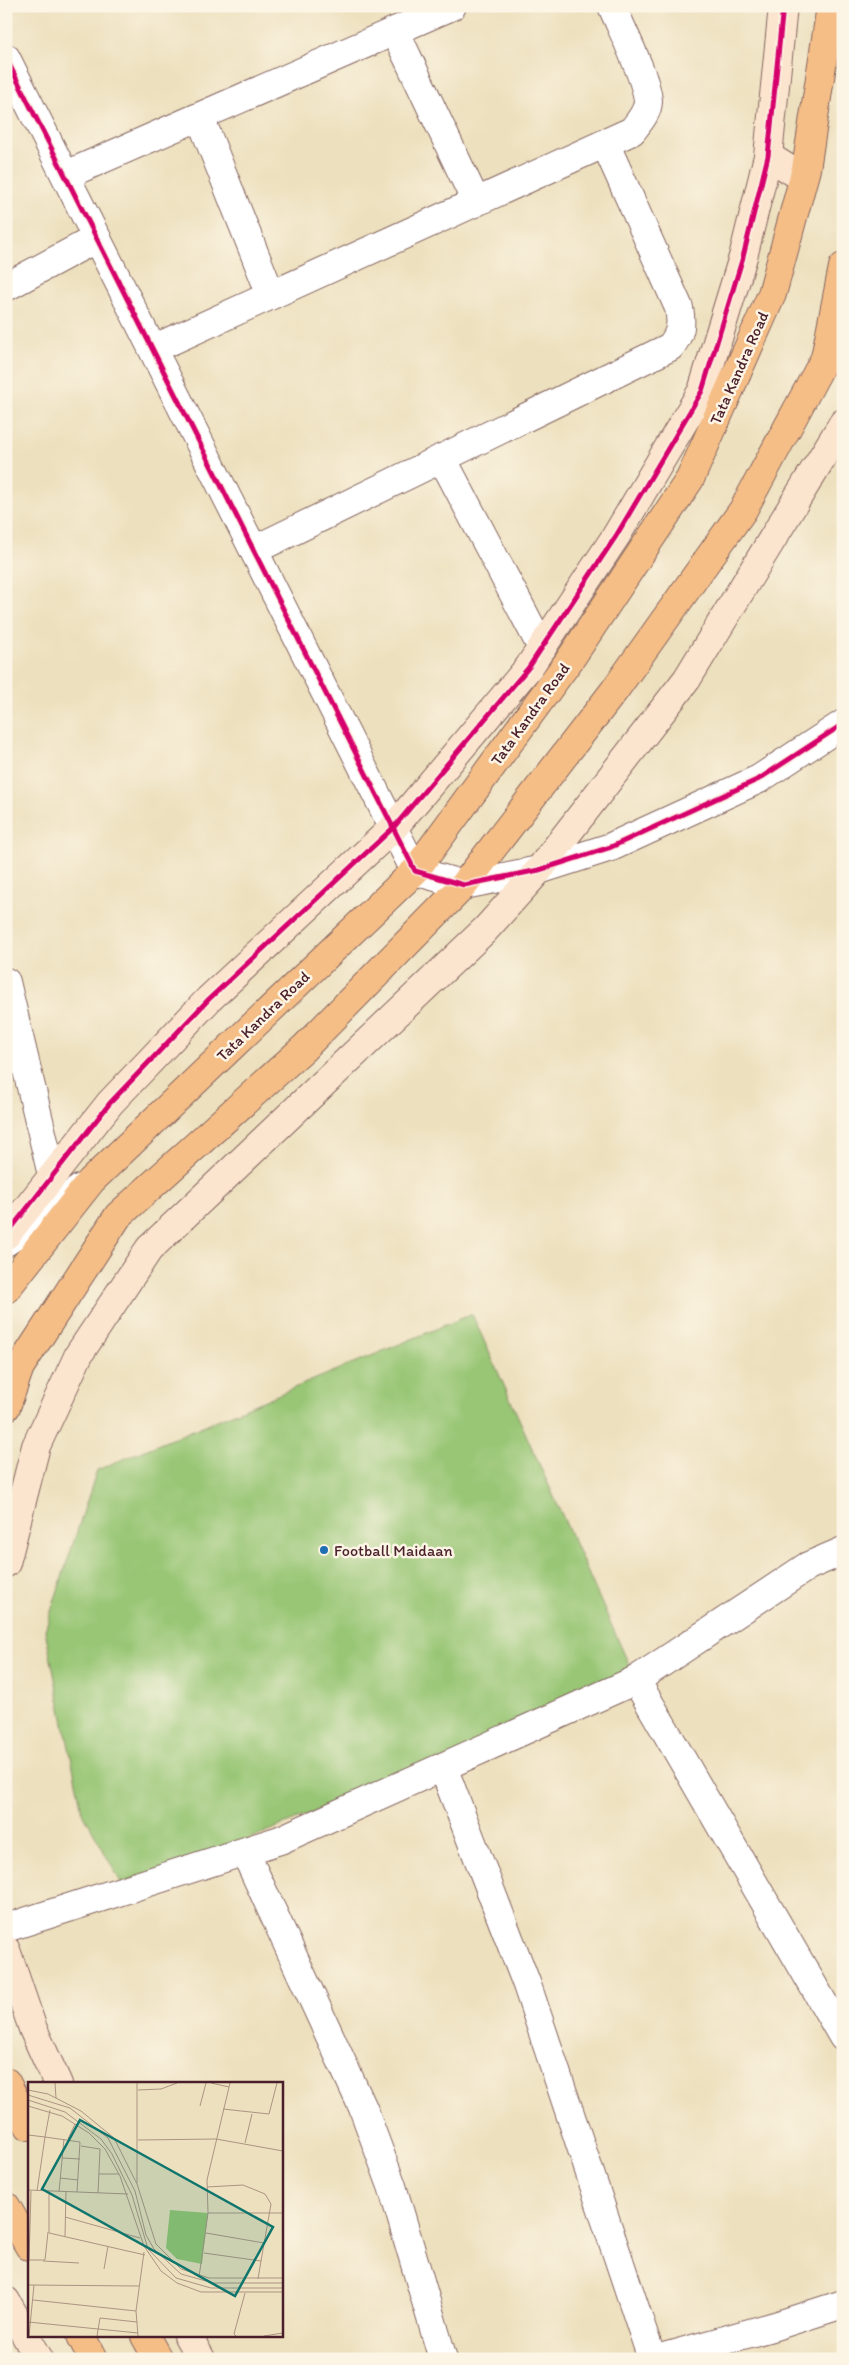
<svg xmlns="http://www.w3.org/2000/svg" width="849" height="2365" font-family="Itim,sans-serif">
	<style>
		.garden { fill: #98c674; stroke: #717250 }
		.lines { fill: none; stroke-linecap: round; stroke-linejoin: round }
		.street-casing { stroke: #83635e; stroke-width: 30 }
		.secondary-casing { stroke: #83635e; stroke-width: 30 }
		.primary-casing { stroke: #83635e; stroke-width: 30 }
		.street { stroke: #fff; stroke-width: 28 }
		.secondary { stroke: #fbe5cf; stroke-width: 28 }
		.primary { stroke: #f6be87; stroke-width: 28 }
		.cycleway-casing { stroke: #fcf5e5; stroke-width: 8 }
		.cycleway { stroke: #d6006c; stroke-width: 5 }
		.poi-dot { fill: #1f6fb2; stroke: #fcf5e5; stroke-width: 2 }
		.labels { text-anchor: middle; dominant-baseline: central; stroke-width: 5; stroke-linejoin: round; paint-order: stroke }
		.street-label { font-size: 16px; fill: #4a1f2b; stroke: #fcf5e5 }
		.poi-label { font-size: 16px; fill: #4a1f2b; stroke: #fcf5e5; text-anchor: start }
		.inset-road { fill: none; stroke: #ac9383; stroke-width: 1 }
		.view { fill: #0f766e; fill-opacity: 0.15; stroke: #0f766e; stroke-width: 2.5 }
		.inset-edge { fill: none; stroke: #4a1f2b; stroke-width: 2.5 }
	</style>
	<rect width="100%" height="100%" fill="#fcf5e5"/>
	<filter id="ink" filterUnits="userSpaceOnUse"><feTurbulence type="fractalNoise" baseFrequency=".02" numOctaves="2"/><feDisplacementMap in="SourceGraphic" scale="10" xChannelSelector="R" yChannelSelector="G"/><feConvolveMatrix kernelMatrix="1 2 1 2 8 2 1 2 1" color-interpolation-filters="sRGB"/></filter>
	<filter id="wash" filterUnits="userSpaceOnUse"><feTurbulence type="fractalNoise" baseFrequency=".0096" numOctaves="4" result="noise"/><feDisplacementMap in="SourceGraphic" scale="20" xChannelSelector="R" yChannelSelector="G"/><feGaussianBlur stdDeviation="1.12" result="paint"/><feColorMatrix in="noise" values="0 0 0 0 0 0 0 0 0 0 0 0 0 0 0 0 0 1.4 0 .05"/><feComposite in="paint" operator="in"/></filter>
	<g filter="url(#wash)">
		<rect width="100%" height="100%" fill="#ede0be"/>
		<!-- garden -->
		<path class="garden" d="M472 1314 636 1680 125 1890 82 1811 45 1630 97 1470Z"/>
	</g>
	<g filter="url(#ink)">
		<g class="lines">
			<!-- street casing -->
			<g class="street-casing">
				<g id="street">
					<path d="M395 31 476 202"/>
					<path d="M6 58 415 871 464 885 539 870 611 847 759 779 843 724"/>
					<path d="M200 117 271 295"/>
					<path d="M66 175 452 6"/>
					<path d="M6 287 97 238"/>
					<path d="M153 349 632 131C639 122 648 112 648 101 647 79 621 28 612 6"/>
					<path d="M442 458 542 648"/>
					<path d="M254 550 670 347C681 334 682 324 679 308L605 143"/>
					<path d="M6 982 52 1175"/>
					<path d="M6 1242 81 1188"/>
					<path d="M636 1680 843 2037"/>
					<path d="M443 1767 527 1985 652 2359"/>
					<path d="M245 1852 363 2108 392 2186 443 2359"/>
					<path d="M6 1928 280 1840 636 1680 808 1566 843 1551"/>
					<path d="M657 2359 775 2326 843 2304"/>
				</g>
			</g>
			<!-- secondary casing -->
			<g class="secondary-casing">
				<g id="secondary">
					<path d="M768 156 803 178"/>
					<path d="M6 1235 110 1103 209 999 394 827 529 667 616 536 702 391 743 257 768 156 783 6"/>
					<path d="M6 1563 36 1446 79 1354 149 1249 485 930 539 870 687 679 843 423"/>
					<path d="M6 1950 33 2029 58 2084"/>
					<path d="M6 2301 39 2359"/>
					<path d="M188 2336 201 2359"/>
				</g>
			</g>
			<!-- primary casing -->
			<g class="primary-casing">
				<g id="primary">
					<path d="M6 1289 91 1181 415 871 571 658 690 479 772 294 806 169 831 6"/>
					<path d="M6 1407 20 1367 118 1216 304 1048 464 885 614 691 743 510 825 358 843 267"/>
					<path d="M6 2082 29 2126"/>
					<path d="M6 2206 29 2246"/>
					<path d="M81 2336 93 2359"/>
					<path d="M145 2336 158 2359"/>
				</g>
			</g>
			<!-- street -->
			<use href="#street" class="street"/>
			<!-- secondary -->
			<use href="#secondary" class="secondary"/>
			<!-- primary -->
			<use href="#primary" class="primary"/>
			<!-- cycleway casing -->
			<g class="cycleway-casing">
				<g id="cycleway">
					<path d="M6 58 415 871 464 885 539 870 611 847 759 779 843 724"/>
					<path d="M6 1235 110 1103 209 999 394 827 529 667 616 536 702 391 743 257 768 156 783 6"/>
				</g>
			</g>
			<!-- cycleway -->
			<use href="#cycleway" class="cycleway"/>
		</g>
	</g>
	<!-- markers -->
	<circle class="poi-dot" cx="324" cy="1550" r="5"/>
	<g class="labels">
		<!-- street labels -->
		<g class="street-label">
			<text transform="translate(739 368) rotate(-66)">Tata Kandra Road</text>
			<text transform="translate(530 714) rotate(-54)">Tata Kandra Road</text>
			<text transform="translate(263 1016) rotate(-44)">Tata Kandra Road</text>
		</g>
		<!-- poi labels -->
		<g class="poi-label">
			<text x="334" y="1550">Football Maidaan</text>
		</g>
	</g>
	<!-- overview -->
	<g transform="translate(28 2082)">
		<rect width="255" height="255" fill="#ede0be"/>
		<path d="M142 128 180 131 174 182 149 177 138 166Z" fill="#98c674"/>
		<path class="inset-road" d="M27 1 28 16M109 1V101M183 1 201 5M0 8 20 12 53 29 86 56 109 102 128 162 153 187 181 196H255M110 8 133 7 149 1M0 13 42 26 80 56 107 109 118 153 126 167 153 192 185 201H255M0 18 37 30 73 57 84 72 104 113 120 167 148 196 183 206H255M0 24 34 34 61 51 77 67 92 94 116 164 133 189 149 201 173 210H255M172 24 178 1M195 27 241 32 249 1M0 53 17 55 22 28M40 57 47 42M110 58 188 57 255 69M217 61 224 32M53 64 72 67 70 111M34 76 52 77M71 92H91M32 96 50 98M0 108 100 112M9 109 17 55 52 60 49 110M21 109V151L117 173M31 110 36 57M180 131H255M37 135 112 156M178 151 236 161M37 154 38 110M176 171 233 179 243 122 237 112 215 103 179 105M0 178H17L20 150M1 178 3 109M15 179 51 181M76 187 80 164M171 195 180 131 179 98 202 1M230 197 233 179M0 203 111 204M5 218 108 229M0 240 110 251M1 254 6 203M69 254 72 236 109 240M110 254 108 229 116 170M208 254 206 252 217 211M236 254 255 251"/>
		<path class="view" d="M52 38 245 145 207 214 14 107Z"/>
		<rect width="255" height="255" class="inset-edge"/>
	</g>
	<!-- margin -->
	<rect width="849" height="2365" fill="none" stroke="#fcf5e5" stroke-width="25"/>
</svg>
